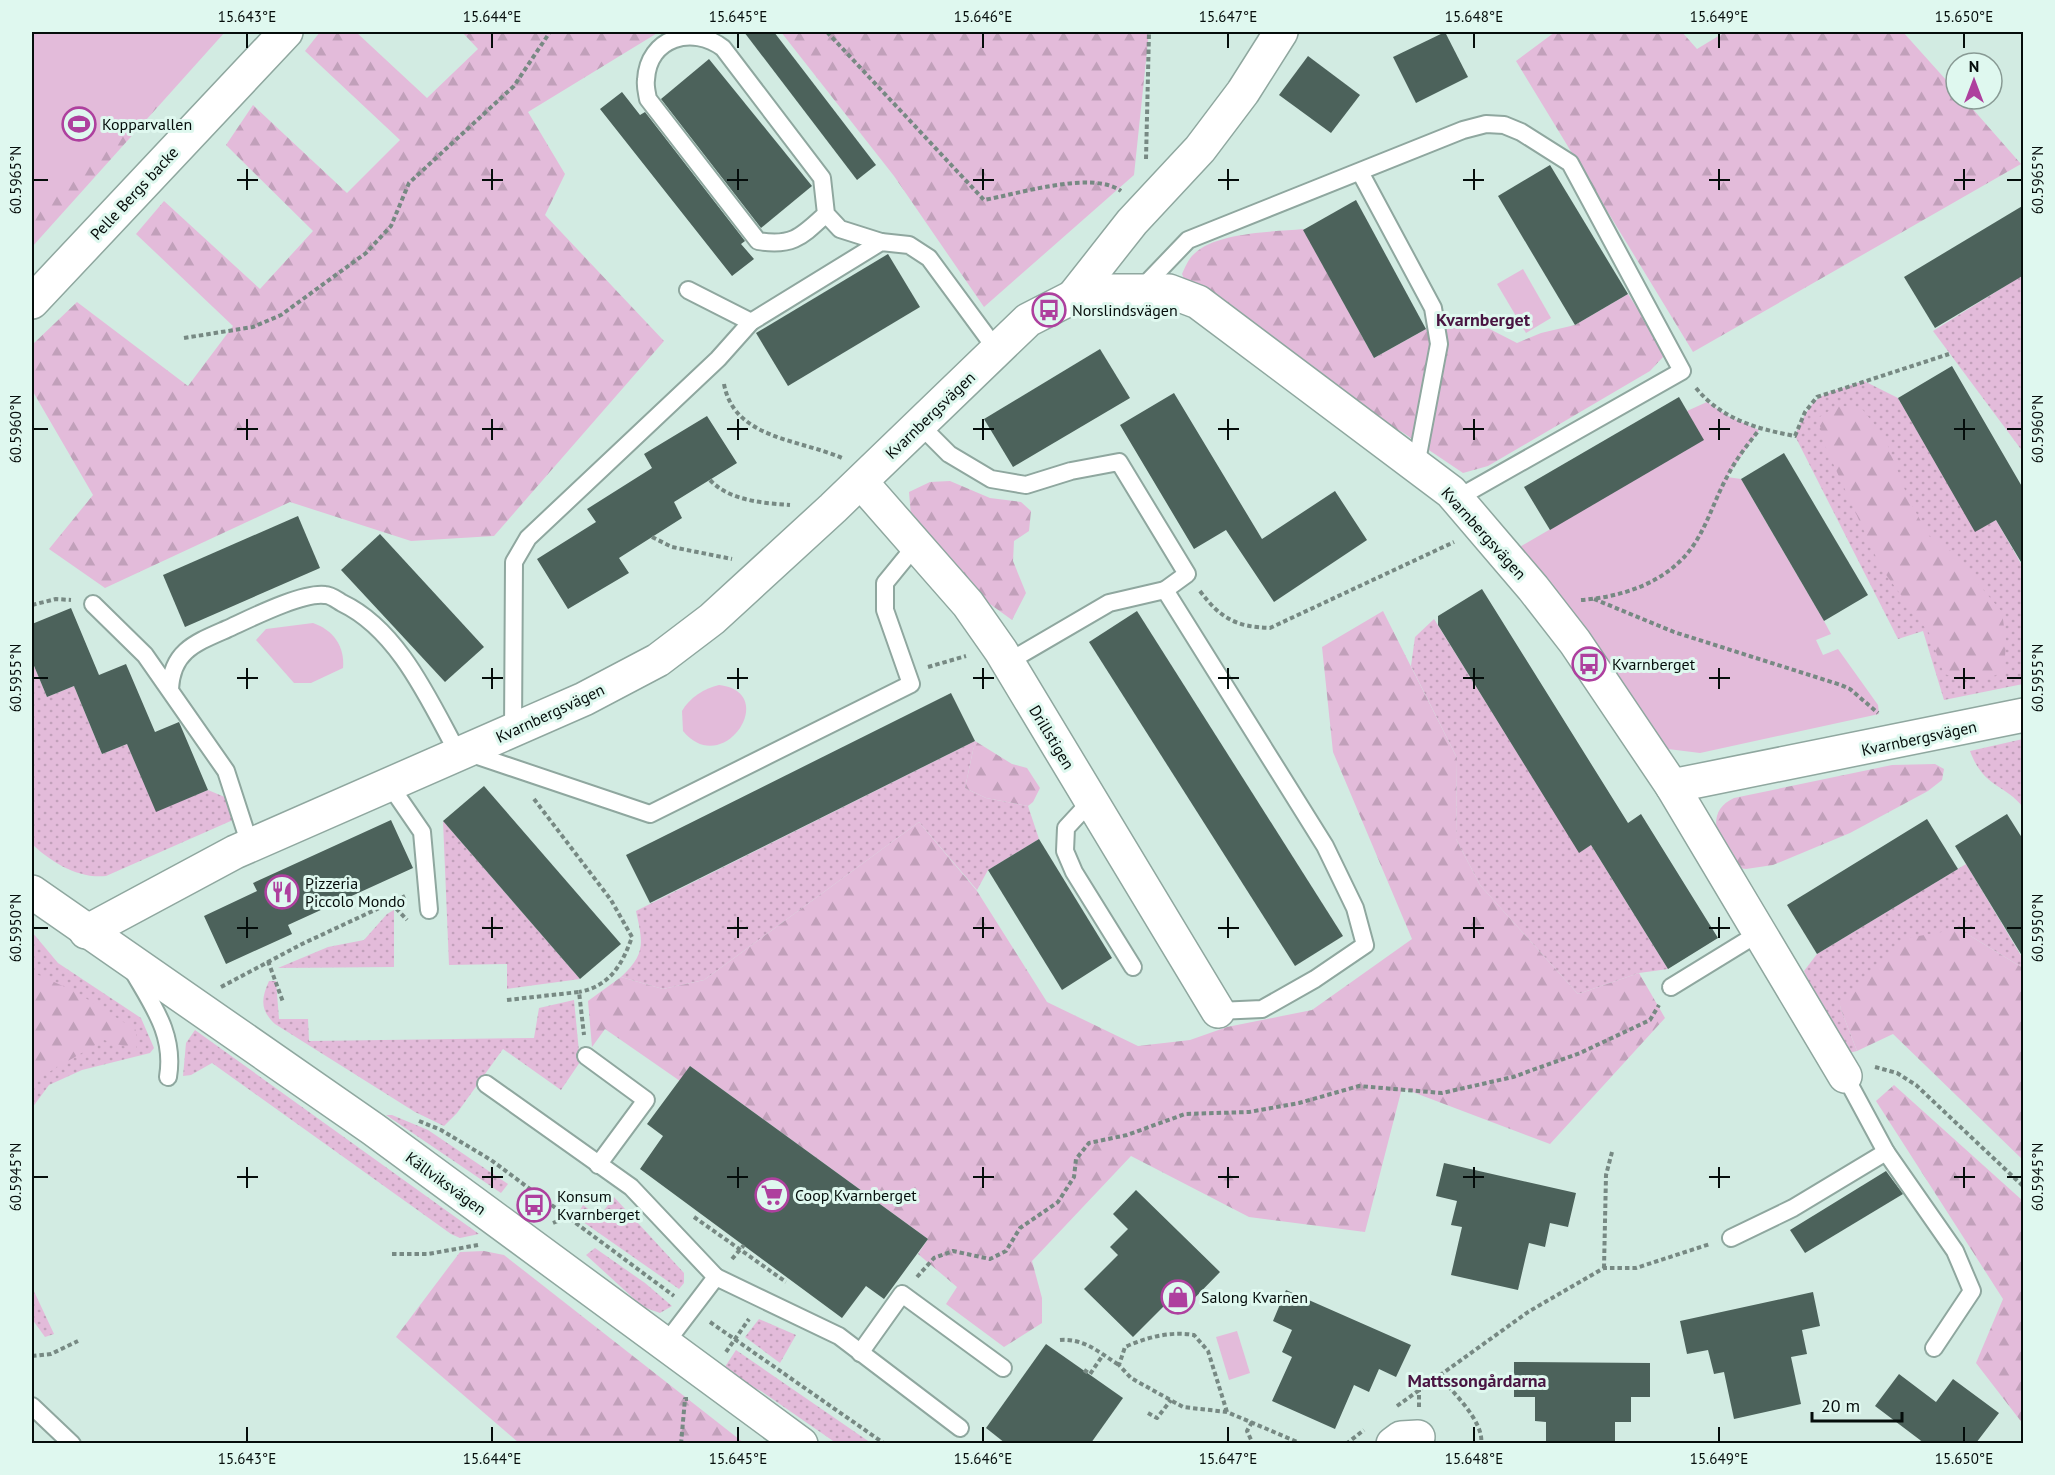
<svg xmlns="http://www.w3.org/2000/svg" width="2055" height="1475" font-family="'PT Sans',sans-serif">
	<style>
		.grass { fill: url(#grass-dots) }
		.forest { fill: url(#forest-firs) }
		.park { fill: #e3bbda }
		.building { fill: #4c625b }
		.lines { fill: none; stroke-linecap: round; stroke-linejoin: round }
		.service-casing { stroke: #8fa79f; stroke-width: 20 }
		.minor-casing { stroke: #8fa79f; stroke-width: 36 }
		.tertiary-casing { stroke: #8fa79f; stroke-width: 36 }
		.path { stroke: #778983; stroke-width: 4; stroke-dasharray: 4.5 3; stroke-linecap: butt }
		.service { stroke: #fff; stroke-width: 16 }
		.minor { stroke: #fff; stroke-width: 33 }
		.tertiary { stroke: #fff; stroke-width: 33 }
		.ticks { fill: none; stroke: #050d0b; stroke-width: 2 }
		.labels { text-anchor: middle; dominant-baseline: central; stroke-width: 6; stroke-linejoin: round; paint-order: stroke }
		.poi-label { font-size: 16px; fill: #050d0b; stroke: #dff8ef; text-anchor: start }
		.street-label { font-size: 16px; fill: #050d0b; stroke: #dff8ef }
		.neighbourhood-label { font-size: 18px; font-weight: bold; fill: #491542; stroke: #dff8ef }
		.neatline { fill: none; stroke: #050d0b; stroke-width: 2 }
		.ticks-label { font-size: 15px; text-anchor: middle; fill: #050d0b }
	</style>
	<defs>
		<pattern id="grass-dots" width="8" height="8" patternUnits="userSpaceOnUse" patternTransform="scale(1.5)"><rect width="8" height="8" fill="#e3bbda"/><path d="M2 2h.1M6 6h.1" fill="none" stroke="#c1a0ba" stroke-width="1.8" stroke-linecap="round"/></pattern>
		<pattern id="forest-firs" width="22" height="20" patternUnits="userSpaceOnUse" patternTransform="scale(1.5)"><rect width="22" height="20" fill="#e3bbda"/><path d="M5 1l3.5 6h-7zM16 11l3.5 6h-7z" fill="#c1a0ba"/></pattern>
	</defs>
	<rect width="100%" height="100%" fill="#d2ebe2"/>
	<!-- grass -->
	<g class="grass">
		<path d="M2023 275V452L1933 331Z"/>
		<path d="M1864 381 1898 398 1975 531 1996 520 2023 567V684L1944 700 1923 631 1898 639 1795 436C1814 391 1821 396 1864 381Z"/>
		<path d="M1434 619 1579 852 1591 845 1668 969 1639 973 1578 994 1480 885 1456 839 1457 758 1411 666 1415 637Z"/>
		<path d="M32 661 47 697 74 686 102 754 127 744 156 811 208 790 227 798 233 820 106 876C78 879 51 862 32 844Z"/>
		<path d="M2023 739H2024L2023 807C2003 783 1984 788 1970 751Z"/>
		<path d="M975 741 965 788 986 798 1028 806 1039 839 988 870 977 890 919 822 704 980 663 989 621 977C646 954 643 943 636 911Z"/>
		<path d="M443 821 580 979 507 989V964L449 965Z"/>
		<path d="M1966 864 2023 959V968L1959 929 1840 1007 1857 1051 1844 1054 1804 971 1817 954Z"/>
		<path d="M394 910V967L278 968 328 947 364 940 387 914Z"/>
		<path d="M32 932 58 963 141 1018 154 1048 150 1053 82 1070 49 1085 32 1108Z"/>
		<path d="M269 981H276L279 1019H308L309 1041 534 1038 539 1008 574 1000 580 1062 561 1090 503 1049 457 1113 444 1126 415 1112 275 1024C260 1010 261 999 269 981Z"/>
		<path d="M195 1030 479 1234 460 1238 451 1234 212 1063 191 1075 183 1076 186 1043Z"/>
		<path d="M386 1115H392L428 1130 508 1184 501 1193Z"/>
		<path d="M614 1197 684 1273V1283L679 1289 576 1217 583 1205 599 1217Z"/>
		<path d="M595 1248 645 1283 672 1306 660 1313 643 1307 586 1255Z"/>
		<path d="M32 1287 54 1334 45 1337 32 1319Z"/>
		<path d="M759 1319 796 1335 780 1363 745 1337Z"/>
		<path d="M736 1350 871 1443H836L761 1391 721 1373Z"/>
	</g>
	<!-- forest -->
	<g class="forest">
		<path d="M32 32H225L32 247Z"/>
		<path d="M320 32H356L427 98 478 49 462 32H659L528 112 565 174 545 215 664 341 494 536 411 541 290 502 105 588 49 549 93 495 32 390V345L77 302 188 386 233 326 136 234 164 201 260 289 313 231 226 145 253 105 347 193 400 140 305 51Z"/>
		<path d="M781 32H1149L1134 175 984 307 894 176Z"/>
		<path d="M1555 32H1682L1697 49 1725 32H1903L1956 91V99H1964L2021 164 1693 352 1516 61Z"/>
		<path d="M1303 229 1374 358 1428 328 1474 321 1517 343 1541 333 1575 325 1628 294 1659 343 1663 357 1650 371 1488 466 1463 473 1402 432 1382 422 1187 287 1182 274C1185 268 1188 259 1194 254 1216 232 1273 232 1303 229Z"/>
		<path d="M1838 405 1863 410 1885 438 1908 498 1929 536 1951 551 2002 612 2006 642 2004 671C1983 683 1966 681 1944 674L1929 633 1881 568 1825 446 1818 418Z"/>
		<path d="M950 481 990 498 1021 502 1031 511 1029 531 1014 541 1013 561 1026 593 1012 620 983 599 911 516 909 492 930 482Z"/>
		<path d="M1383 611 1457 758 1456 839 1480 885 1578 994 1639 973 1665 1018 1550 1144 1402 1088 1365 1232 1249 1217 1131 1156 1032 1261 1042 1298V1323L1004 1347 946 1304 957 1287 918 1254 928 1239 690 1066 680 1081 605 1029 592 1047 588 1001 621 977 663 989 704 980 919 822 977 891 1047 1002 1138 1046 1190 1040 1227 1027 1312 1010 1412 939 1333 752 1322 647Z"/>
		<path d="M975 741 1012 764 1027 768 1040 788 1033 802 1028 806 986 798 965 788Z"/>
		<path d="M1935 764 1944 769 1942 780 1928 791 1850 833 1773 865 1746 869 1734 867C1720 844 1702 813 1734 798L1892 765Z"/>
		<path d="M1959 929 2023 968V1160L1893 1034 1857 1051 1840 1007 1907 938Z"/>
		<path d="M32 972 76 992 136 1030V1050L104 1040 32 1082Z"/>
		<path d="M1894 1085 2023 1201V1424L1976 1363 2003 1299 1876 1101Z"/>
		<path d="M484 1251 504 1255 744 1443H519L396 1337 460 1252Z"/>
	</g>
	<!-- park -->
	<g class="park">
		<path d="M32 32H221L32 217Z"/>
		<path d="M1523 269 1551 318 1526 333 1497 284Z"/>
		<path d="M1707 402 1728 416 1759 430 1727 477 1741 479 1824 621 1831 634 1816 640 1823 655 1838 649 1878 705 1879 714 1700 753 1668 749 1656 738 1518 548 1703 440 1687 411Z"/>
		<path d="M313 623C333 630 345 646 343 668L311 683H294L256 640 266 629Z"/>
		<path d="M719 685C781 692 723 780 683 731L682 711C689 698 705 688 719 685Z"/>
		<path d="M1237 1331 1250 1373 1229 1380 1216 1337Z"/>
	</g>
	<!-- building -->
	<g class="building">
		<path d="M744 32H774L876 165 857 180Z"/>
		<path d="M1445 32 1468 77 1416 103 1393 57Z"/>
		<path d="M1308 56 1360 95 1331 133 1279 95Z"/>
		<path d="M709 59 812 186 761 228 661 99Z"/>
		<path d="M622 92 640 115 645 112 745 241 741 244 754 259 732 276 600 109Z"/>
		<path d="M1550 165 1628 294 1575 325 1498 196Z"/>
		<path d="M1356 200 1426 329 1374 358 1303 230Z"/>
		<path d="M2024 205V275L1935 328 1904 277Z"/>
		<path d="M888 254 920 307 788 386 756 333Z"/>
		<path d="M1100 349 1130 398 1013 467 984 419Z"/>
		<path d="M1952 366 2024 490V567L1996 520 1975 532 1898 398Z"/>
		<path d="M1174 393 1262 539 1335 491 1367 540 1274 602 1226 530 1194 549 1120 425Z"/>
		<path d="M1679 397 1704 440 1550 530 1524 487Z"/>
		<path d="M707 416 737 463 674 502 682 518 619 558 629 573 568 609 537 559 596 522 587 509 652 468 644 454Z"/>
		<path d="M1784 453 1868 595 1824 621 1741 479Z"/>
		<path d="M298 516 320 568 185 627 163 575Z"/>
		<path d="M380 534 484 647 445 682 341 570Z"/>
		<path d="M1482 589 1628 823 1641 814 1718 938 1668 969 1591 845 1579 853 1438 625V616Z"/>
		<path d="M71 608 99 675 126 664 155 732 179 722 208 790 156 812 127 744 102 754 74 686 47 697 32 661V624Z"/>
		<path d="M1137 611 1343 936 1295 966 1089 642Z"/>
		<path d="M951 693 975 741 650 903 626 855Z"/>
		<path d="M484 786 621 944 580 979 443 821Z"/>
		<path d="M2007 814 2024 841V959L1955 846Z"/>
		<path d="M1927 819 1958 869 1817 954 1787 905Z"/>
		<path d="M391 820 413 868 288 925 292 934 226 964 204 916 257 891 253 883Z"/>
		<path d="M1039 839 1112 958 1062 990 988 870Z"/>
		<path d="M690 1066 928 1239 884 1299 866 1286 842 1318 640 1169 663 1136 647 1124Z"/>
		<path d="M1444 1163 1576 1193 1568 1227 1550 1223 1545 1247 1529 1243 1518 1290 1451 1275 1462 1227 1451 1225 1457 1201 1436 1196Z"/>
		<path d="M1886 1171 1903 1194 1805 1253 1790 1230Z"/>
		<path d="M1136 1190 1220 1272 1179 1314 1167 1303 1133 1337 1084 1289 1118 1255 1110 1247 1128 1229 1113 1214Z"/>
		<path d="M1286 1290 1411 1345 1396 1377 1379 1369 1369 1392 1354 1385 1335 1429 1272 1401 1292 1357 1282 1352 1292 1330 1273 1321Z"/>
		<path d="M1813 1292 1820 1326 1802 1330 1807 1354 1791 1357 1801 1404 1734 1419 1724 1372 1714 1374 1708 1350 1687 1354 1680 1321Z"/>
		<path d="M1046 1344 1123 1398 1091 1443H1005L986 1428Z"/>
		<path d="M1514 1362 1650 1363V1397H1631V1422H1615V1443H1546V1422L1535 1421V1397H1514Z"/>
		<path d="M1899 1374 1936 1402 1953 1379 1999 1413 1976 1443H1924L1875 1406Z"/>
	</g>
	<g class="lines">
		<!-- service casing -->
		<g class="service-casing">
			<g id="service">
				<path d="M1360 172 1433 308 1439 344 1416 466"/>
				<path d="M826 214C802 236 793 247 758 241L648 99C647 93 645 86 646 80 648 37 693 25 723 48L822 178 826 214 840 229 881 242"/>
				<path d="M1141 289 1188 240 1463 130 1486 124 1504 125 1521 132 1570 163 1682 371 1456 499"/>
				<path d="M688 290 751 322"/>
				<path d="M920 425 949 454 991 479 1026 485 1071 471 1119 462 1187 574 1165 590"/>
				<path d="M93 604 145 655 226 771 250 845"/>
				<path d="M1008 662 1109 603 1165 590 1325 846 1355 908 1365 945 1315 979 1262 1009 1218 1011"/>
				<path d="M170 689C172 651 195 643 227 629 249 619 302 592 325 595 331 595 337 600 342 603 399 630 430 702 459 755"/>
				<path d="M513 731 514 562 528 538 718 359 751 322 881 242 909 245 929 258 996 349"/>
				<path d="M466 752 650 814 911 684 885 610V583L916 545"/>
				<path d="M389 784 422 832 429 910"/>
				<path d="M1091 801 1066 828 1065 851 1074 872 1133 967"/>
				<path d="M133 971C153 1006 175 1035 168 1077"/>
				<path d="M1671 987 1759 933"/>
				<path d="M586 1056 646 1100 598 1165"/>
				<path d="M1845 1076 1886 1152 1955 1251 1972 1291 1934 1348"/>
				<path d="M486 1084 631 1187 716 1277"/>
				<path d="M1731 1238 1793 1208 1886 1152"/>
				<path d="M665 1344 716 1277 839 1336 960 1428"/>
				<path d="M860 1353 902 1294 1003 1368"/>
				<path d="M32 1406 72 1444"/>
			</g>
		</g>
		<!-- minor casing -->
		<g class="minor-casing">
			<g id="minor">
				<path d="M1073 297 1132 222 1200 149 1243 92 1281 32"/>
				<path d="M32 302 286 32"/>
				<path d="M861 482 968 604 1001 651 1218 1011"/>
				<path d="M1672 786 2024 715"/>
				<path d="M86 932 235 852 584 699 658 660 712 619 833 508 1028 320 1073 297 1110 291H1169L1198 302 1451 492 1533 588 1575 642 1672 786 1845 1076"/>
				<path d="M1393 1444 1401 1438 1418 1437"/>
			</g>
		</g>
		<!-- tertiary casing -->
		<g class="tertiary-casing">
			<path id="tertiary" d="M32 892 373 1129 801 1444"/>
		</g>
		<!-- path -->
		<g class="path">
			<path d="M827 32 984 200C1018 194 1092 170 1121 191"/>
			<path d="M1146 159 1149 32"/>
			<path d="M184 338 253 327 281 315 366 253 391 226 409 183 514 86 550 32"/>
			<path d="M724 384C734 439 799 439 842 458"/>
			<path d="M1696 388C1721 419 1757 429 1795 436L1805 412 1817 397 1949 354"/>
			<path d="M710 480C730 501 763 503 790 505"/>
			<path d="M652 537 672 547 732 559"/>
			<path d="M1200 591C1220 618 1236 627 1270 628L1454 542"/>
			<path d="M1594 599 1674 632 1841 685 1850 689 1878 713"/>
			<path d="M1581 600C1623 597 1668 582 1693 546 1708 524 1715 498 1728 475 1736 459 1748 444 1759 430"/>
			<path d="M32 605 56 599 71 600"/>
			<path d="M928 667 966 656"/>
			<path d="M534 799 611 900 632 937C622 965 610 986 579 992"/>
			<path d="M391 903 407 920"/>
			<path d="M268 961 283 1002"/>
			<path d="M221 987 302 944 405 896"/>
			<path d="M507 1000 579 992 584 1035"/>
			<path d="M1875 1067 1897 1073 1916 1085 2024 1187"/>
			<path d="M419 1121 441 1130 491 1160 674 1296"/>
			<path d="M694 1217 786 1282"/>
			<path d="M553 1223 567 1217"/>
			<path d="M392 1254H428L478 1245"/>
			<path d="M732 1259 744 1245"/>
			<path d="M1604 1268 1606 1175 1612 1152"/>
			<path d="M917 1277 934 1258 953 1251 990 1259 1006 1251 1020 1228 1058 1202 1074 1177 1076 1159 1089 1143 1127 1135 1185 1114 1249 1112 1299 1103 1359 1086 1442 1093 1513 1077 1580 1053 1650 1020 1659 1005"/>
			<path d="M710 1322 885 1444"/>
			<path d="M1060 1340C1084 1338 1100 1353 1119 1365"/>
			<path d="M726 1352 749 1319"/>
			<path d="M32 1356 51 1354 78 1341"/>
			<path d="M1084 1370 1090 1374 1103 1355"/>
			<path d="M1438 1375C1451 1390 1485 1422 1481 1444"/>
			<path d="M1397 1406 1528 1312 1604 1268H1636L1710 1244"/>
			<path d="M1419 1407V1390"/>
			<path d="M1227 1412 1208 1351 1194 1335C1171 1331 1147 1337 1125 1347L1119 1365 1131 1378 1183 1407 1227 1412 1302 1444"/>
			<path d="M1148 1413 1157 1418 1171 1400"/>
			<path d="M1252 1422 1247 1431 1253 1444"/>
			<path d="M681 1444 685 1399H688"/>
			<path d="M1346 1444 1364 1430"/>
		</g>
		<!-- service -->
		<use href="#service" class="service"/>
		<!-- minor -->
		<use href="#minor" class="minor"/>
		<!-- tertiary -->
		<use href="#tertiary" class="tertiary"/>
	</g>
	<!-- ticks -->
	<path class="ticks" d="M247 33V48M492 33V48M738 33V48M983 33V48M1228 33V48M1474 33V48M1719 33V48M1964 33V48M247 169V190M492 169V190M738 169V190M983 169V190M1228 169V190M1474 169V190M1719 169V190M1964 169V190M33 180H48M237 180H258M482 180H503M727 180H748M973 180H994M1218 180H1239M1463 180H1484M1709 180H1730M1954 180H1975M2007 180H2022M247 419V440M492 419V440M738 419V440M983 419V440M1228 419V440M1474 419V440M1719 419V440M1964 419V440M33 429H48M237 429H258M482 429H503M727 429H748M973 429H994M1218 429H1239M1463 429H1484M1709 429H1730M1954 429H1975M2007 429H2022M247 668V689M492 668V689M738 668V689M983 668V689M1228 668V689M1474 668V689M1719 668V689M1964 668V689M33 678H48M237 678H258M482 678H503M727 678H748M973 678H994M1218 678H1239M1463 678H1484M1709 678H1730M1954 678H1975M2007 678H2022M247 917V938M492 917V938M738 917V938M983 917V938M1228 917V938M1474 917V938M1719 917V938M1964 917V938M33 928H48M237 928H258M482 928H503M727 928H748M973 928H994M1218 928H1239M1463 928H1484M1709 928H1730M1954 928H1975M2007 928H2022M247 1167V1188M492 1167V1188M738 1167V1188M983 1167V1188M1228 1167V1188M1474 1167V1188M1719 1167V1188M1964 1167V1188M33 1177H48M237 1177H258M482 1177H503M727 1177H748M973 1177H994M1218 1177H1239M1463 1177H1484M1709 1177H1730M1954 1177H1975M2007 1177H2022M247 1427V1442M492 1427V1442M738 1427V1442M983 1427V1442M1228 1427V1442M1474 1427V1442M1719 1427V1442M1964 1427V1442"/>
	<!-- icons -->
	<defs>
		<g id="stadium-ring" transform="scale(1.725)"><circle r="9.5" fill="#dff8ef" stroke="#ae409e" stroke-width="1.5"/><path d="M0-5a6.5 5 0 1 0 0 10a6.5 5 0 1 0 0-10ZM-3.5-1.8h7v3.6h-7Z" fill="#ae409e"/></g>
		<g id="bus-ring" transform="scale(1.725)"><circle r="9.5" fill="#dff8ef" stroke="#ae409e" stroke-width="1.5"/><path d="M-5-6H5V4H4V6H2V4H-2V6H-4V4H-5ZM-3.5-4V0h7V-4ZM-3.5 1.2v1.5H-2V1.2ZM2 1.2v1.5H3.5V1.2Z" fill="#ae409e"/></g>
		<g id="restaurant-ring" transform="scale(1.725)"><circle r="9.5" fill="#dff8ef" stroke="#ae409e" stroke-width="1.5"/><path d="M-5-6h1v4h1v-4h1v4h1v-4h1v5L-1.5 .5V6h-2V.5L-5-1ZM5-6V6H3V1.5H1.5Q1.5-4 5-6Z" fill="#ae409e"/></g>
		<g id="supermarket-ring" transform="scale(1.725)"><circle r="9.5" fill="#dff8ef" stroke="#ae409e" stroke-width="1.5"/><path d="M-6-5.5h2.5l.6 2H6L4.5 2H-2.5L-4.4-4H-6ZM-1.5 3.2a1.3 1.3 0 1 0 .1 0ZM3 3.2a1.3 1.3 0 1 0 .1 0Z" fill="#ae409e"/></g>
		<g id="shop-ring" transform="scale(1.725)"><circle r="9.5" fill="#dff8ef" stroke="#ae409e" stroke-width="1.5"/><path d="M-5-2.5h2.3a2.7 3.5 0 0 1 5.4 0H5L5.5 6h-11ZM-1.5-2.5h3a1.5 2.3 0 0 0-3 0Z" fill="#ae409e"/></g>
	</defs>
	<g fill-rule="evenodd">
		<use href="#stadium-ring" x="79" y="124"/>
		<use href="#bus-ring" x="1049" y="310"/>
		<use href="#bus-ring" x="1589" y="664"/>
		<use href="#restaurant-ring" x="282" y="892"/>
		<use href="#supermarket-ring" x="772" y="1195"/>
		<use href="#bus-ring" x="534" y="1205"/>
		<use href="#shop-ring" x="1178" y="1297"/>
	</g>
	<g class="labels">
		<!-- poi labels -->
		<g class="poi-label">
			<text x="102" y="124">Kopparvallen</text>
			<text x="1072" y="310">Norslindsvägen</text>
			<text x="1612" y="664">Kvarnberget</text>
			<text x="305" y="883">Pizzeria<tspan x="305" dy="18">Piccolo Mondo</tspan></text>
			<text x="795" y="1195">Coop Kvarnberget</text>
			<text x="557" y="1196">Konsum<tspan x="557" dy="18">Kvarnberget</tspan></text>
			<text x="1201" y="1297">Salong Kvarnen</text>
		</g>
		<!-- street labels -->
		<g class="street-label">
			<text transform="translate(134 193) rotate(-47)">Pelle Bergs backe</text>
			<text transform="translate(930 415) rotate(-44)">Kvarnbergsvägen</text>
			<text transform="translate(1484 533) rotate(48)">Kvarnbergsvägen</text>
			<text transform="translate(550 713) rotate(-25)">Kvarnbergsvägen</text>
			<text transform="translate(1052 737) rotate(59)">Drillstigen</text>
			<text transform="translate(1919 738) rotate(-12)">Kvarnbergsvägen</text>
			<text transform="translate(446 1183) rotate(36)">Källviksvägen</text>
		</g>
		<!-- neighbourhood labels -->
		<g class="neighbourhood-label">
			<text x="1483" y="319">Kvarnberget</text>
			<text x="1477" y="1380">Mattssongårdarna</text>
		</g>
	</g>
	<!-- border -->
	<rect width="2055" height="1475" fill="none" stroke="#dff8ef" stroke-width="66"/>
	<!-- north arrow -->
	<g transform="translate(1974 81)"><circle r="28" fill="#dff8ef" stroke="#889a94" stroke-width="1.5"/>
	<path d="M0-4.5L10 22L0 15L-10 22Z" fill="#ae409e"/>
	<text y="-9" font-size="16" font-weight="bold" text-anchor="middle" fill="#050d0b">N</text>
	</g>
	<!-- scale -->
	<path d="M1812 1412v9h90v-9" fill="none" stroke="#050d0b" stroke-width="3"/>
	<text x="1821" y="1412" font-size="18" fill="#050d0b" stroke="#dff8ef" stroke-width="4.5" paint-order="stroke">20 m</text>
	<rect x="33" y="33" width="1989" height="1409" class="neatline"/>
	<g class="ticks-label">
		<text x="247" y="22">15.643°E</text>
		<text x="492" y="22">15.644°E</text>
		<text x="738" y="22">15.645°E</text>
		<text x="983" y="22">15.646°E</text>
		<text x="1228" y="22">15.647°E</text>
		<text x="1474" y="22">15.648°E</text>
		<text x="1719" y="22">15.649°E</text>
		<text x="1964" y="22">15.650°E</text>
		<text transform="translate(16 180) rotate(-90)" y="5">60.5965°N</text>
		<text transform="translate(2038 180) rotate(-90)" y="5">60.5965°N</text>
		<text transform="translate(16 429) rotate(-90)" y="5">60.5960°N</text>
		<text transform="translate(2038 429) rotate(-90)" y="5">60.5960°N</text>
		<text transform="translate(16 678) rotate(-90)" y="5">60.5955°N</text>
		<text transform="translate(2038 678) rotate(-90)" y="5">60.5955°N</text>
		<text transform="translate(16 928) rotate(-90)" y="5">60.5950°N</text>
		<text transform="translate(2038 928) rotate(-90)" y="5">60.5950°N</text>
		<text transform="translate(16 1177) rotate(-90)" y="5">60.5945°N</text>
		<text transform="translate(2038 1177) rotate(-90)" y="5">60.5945°N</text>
		<text x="247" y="1464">15.643°E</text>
		<text x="492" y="1464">15.644°E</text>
		<text x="738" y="1464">15.645°E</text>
		<text x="983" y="1464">15.646°E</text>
		<text x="1228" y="1464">15.647°E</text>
		<text x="1474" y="1464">15.648°E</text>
		<text x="1719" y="1464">15.649°E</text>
		<text x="1964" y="1464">15.650°E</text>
	</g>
</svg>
